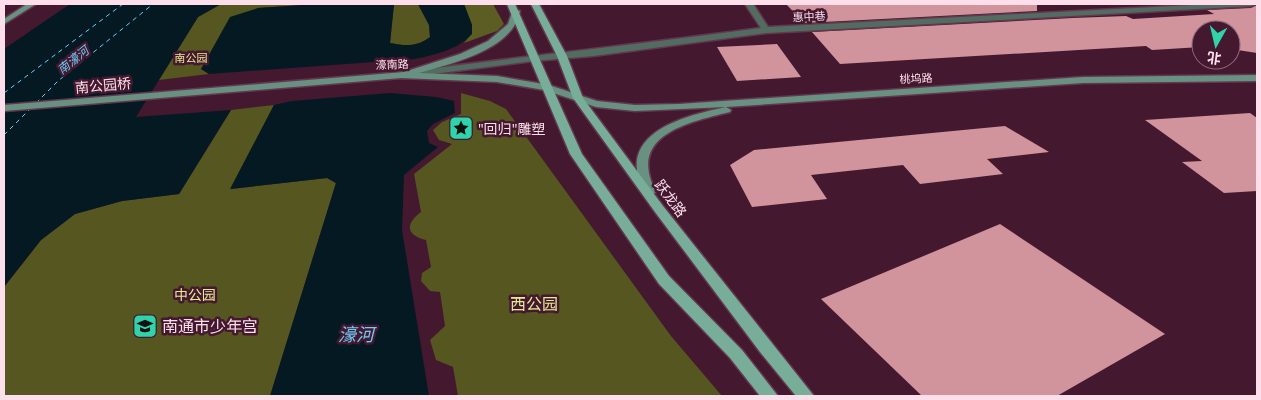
<svg xmlns="http://www.w3.org/2000/svg" width="1261" height="400" font-family="'Noto Sans','Noto Sans SC',sans-serif">
	<style>
		.green { fill: #555620 }
		.forest { fill: #5c5d23 }
		.water { fill: #051922 }
		.lines { fill: none; stroke-linecap: round; stroke-linejoin: round }
		.ferry { stroke: #6dcdf9; stroke-width: 1; stroke-dasharray: 4.5 4; stroke-linecap: butt }
		.building { fill: #d1939c }
		.street-casing { stroke: #62384d; stroke-width: 3 }
		.secondary-casing { stroke: #62384d; stroke-width: 3 }
		.primary-casing { stroke: #62384d; stroke-width: 3 }
		.street { fill: #526c62; fill-rule: evenodd }
		.secondary { fill: #689182; fill-rule: evenodd }
		.primary { fill: #78ad9a; fill-rule: evenodd }
		.labels { text-anchor: middle; dominant-baseline: central; stroke-width: 5; stroke-linejoin: round; paint-order: stroke }
		.far-street-label { font-size: 11px; fill: #fddfec; stroke: #44182f }
		.far-park-label { font-size: 11px; fill: #e6ea92; stroke: #44182f }
		.far-water-label { font-size: 12px; font-style: italic; fill: #6dcdf9; stroke: #44182f }
		.street-label { font-size: 14px; fill: #fddfec; stroke: #44182f }
		.poi-label { font-size: 14px; fill: #fddfec; stroke: #44182f; text-anchor: start }
		.park-label { font-size: 14px; fill: #e6ea92; stroke: #44182f }
		.near-park-label { font-size: 16px; fill: #e6ea92; stroke: #44182f }
		.near-poi-label { font-size: 16px; fill: #fddfec; stroke: #44182f; text-anchor: start }
		.near-water-label { font-size: 18px; font-style: italic; fill: #6dcdf9; stroke: #44182f }
	</style>
	<rect width="100%" height="100%" fill="#44182f"/>
	<!-- green -->
	<g class="green">
		<path d="M221 4H318L258 8 201 69 209 74 159 80 198 17Z"/>
		<path d="M394 4H418L429 25 430 37C417 47 405 46 390 43Z"/>
		<path d="M461 93 490 101 506 109 671 336 722 396H458L453 367 436 360 430 340 445 326 440 292 430 291 421 281 422 273 431 267 426 240C406 235 405 224 421 212L414 174 452 144 439 140 433 130 442 122 461 114Z"/>
		<path d="M274 105 231 189 327 178 336 183 270 396H4V287L41 240 75 214 122 201 179 194 231 110Z"/>
	</g>
	<!-- forest -->
	<path class="forest" d="M464 4H493L504 24 497 31 464 43 472 33V25Z"/>
	<!-- water -->
	<g class="water">
		<path d="M70 4H221L198 17 136 117 231 110 179 194 122 201 75 214 41 240 4 287V49Z"/>
		<path d="M318 4H394L390 43C405 46 418 47 430 37L429 25 418 4H464L472 25V34C457 50 437 54 415 59L209 74 201 69 230 17 258 8Z"/>
		<path d="M390 93 436 97 454 101 455 113 433 124 427 131 429 143 438 147 404 175 402 230 429 396H270L336 183 327 178 230 189 274 105 292 101Z"/>
	</g>
	<g class="lines">
		<!-- ferry -->
		<g class="ferry">
			<path d="M4 93 123 4"/>
			<path d="M36 103 58 81 153 4"/>
			<path d="M4 135 31 108"/>
		</g>
	</g>
	<!-- building -->
	<g class="building">
		<path d="M786 4H1037V11L804 23Z"/>
		<path d="M1257 5V53L1231 49V30H1201V47L1152 50 1146 46 840 64 812 32 1073 18 1126 16 1133 19 1214 14 1207 10 1251 8Z"/>
		<path d="M777 44 801 77 737 81 717 47Z"/>
		<path d="M1250 113 1257 118V191L1224 193 1182 162 1202 161 1145 120Z"/>
		<path d="M1005 126 1049 152 987 159 1003 174 920 184 903 165 811 175 827 199 752 207 730 165 754 150Z"/>
		<path d="M1000 224 1165 334 1057 396H922L821 299Z"/>
	</g>
	<g class="lines">
		<!-- street casing -->
		<g class="street-casing">
			<path id="street" d="M745 4H753L768 27 1212 4H1255L1251 6 766 33 593 56 533 61 402 78 397 75 402 72C522 57 641 44 761 28Z"/>
		</g>
		<!-- secondary casing -->
		<g class="secondary-casing">
			<g id="secondary">
				<path d="M27 4H36L4 24V19Z"/>
				<path d="M513 9 520 11C513 50 452 63 419 73L497 76 549 85 597 101 635 105 679 104 1083 77 1257 75V81L1083 83 726 107 731 110 730 112C689 122 626 135 656 192L650 196 644 192C614 133 684 116 726 107L635 111 596 107 544 90 497 82 401 78 4 111V105L404 72 460 54 488 41 508 24Z"/>
			</g>
		</g>
		<!-- primary casing -->
		<g class="primary-casing">
			<g id="primary">
				<path d="M507 4H515L582 154 669 276 742 350 778 396H760L730 358 659 284 570 154Z"/>
				<path d="M531 4H539L567 56 583 98 663 206 814 396H796L760 352 655 212 573 98 557 56Z"/>
			</g>
		</g>
		<!-- street -->
		<use href="#street" class="street"/>
		<!-- secondary -->
		<use href="#secondary" class="secondary"/>
		<!-- primary -->
		<use href="#primary" class="primary"/>
	</g>
	<!-- icons -->
	<defs>
		<g id="sight-square" transform="scale(1.25)"><rect x="-9" y="-9" width="18" height="18" rx="4" fill="#30d4aa" stroke="#44182f"/><path d="M0-6L1.8-2.2L6-1.7L2.9 1.2L3.7 5.4L0 3.3L-3.7 5.4L-2.9 1.2L-6-1.7L-1.8-2.2Z" fill="#111"/></g>
		<g id="school-square" transform="scale(1.25)"><rect x="-9" y="-9" width="18" height="18" rx="4" fill="#30d4aa" stroke="#44182f"/><path d="M0-5L7-2L0 1L-7-2ZM-4 1L0 2.5L4 1V4Q0 6-4 4Z" fill="#111"/></g>
	</defs>
	<g fill-rule="evenodd">
		<use href="#sight-square" x="461" y="128"/>
		<use href="#school-square" x="145" y="326"/>
	</g>
	<g class="labels">
		<!-- far-street labels -->
		<g class="far-street-label">
			<text transform="translate(809 16) rotate(-3)">惠中巷</text>
			<text transform="translate(392 64) rotate(-2)">濠南路</text>
			<text transform="translate(916 78) rotate(-3)">桃坞路</text>
		</g>
		<!-- far-park labels -->
		<g class="far-park-label">
			<text x="191" y="57">南公园</text>
		</g>
		<!-- far-water labels -->
		<g class="far-water-label">
			<text transform="translate(73 60) rotate(-39)">南濠河</text>
		</g>
		<!-- street labels -->
		<g class="street-label">
			<text transform="translate(103 85) rotate(-5)">南公园桥</text>
			<text transform="translate(671 198) rotate(53)">跃龙路</text>
		</g>
		<!-- poi labels -->
		<g class="poi-label">
			<text x="478" y="128">"回归"雕塑</text>
		</g>
		<!-- park labels -->
		<g class="park-label">
			<text x="195" y="294">中公园</text>
		</g>
		<!-- near-park labels -->
		<g class="near-park-label">
			<text x="534" y="304">西公园</text>
		</g>
		<!-- near-poi labels -->
		<g class="near-poi-label">
			<text x="162" y="326">南通市少年宫</text>
		</g>
		<!-- near-water labels -->
		<g class="near-water-label">
			<text x="356" y="334">濠河</text>
		</g>
	</g>
	<!-- border -->
	<rect width="1261" height="400" fill="none" stroke="#fddfec" stroke-width="10"/>
	<!-- north arrow -->
	<g transform="translate(1216 45) rotate(188)"><circle r="24" fill="#44182f" stroke="#8e687b"/>
	<path d="M0-4L9 19L0 12L-9 19Z" fill="#30d4aa"/>
	<text y="-8" font-size="14" font-weight="bold" text-anchor="middle" fill="#fddfec">北</text>
	</g>
</svg>
